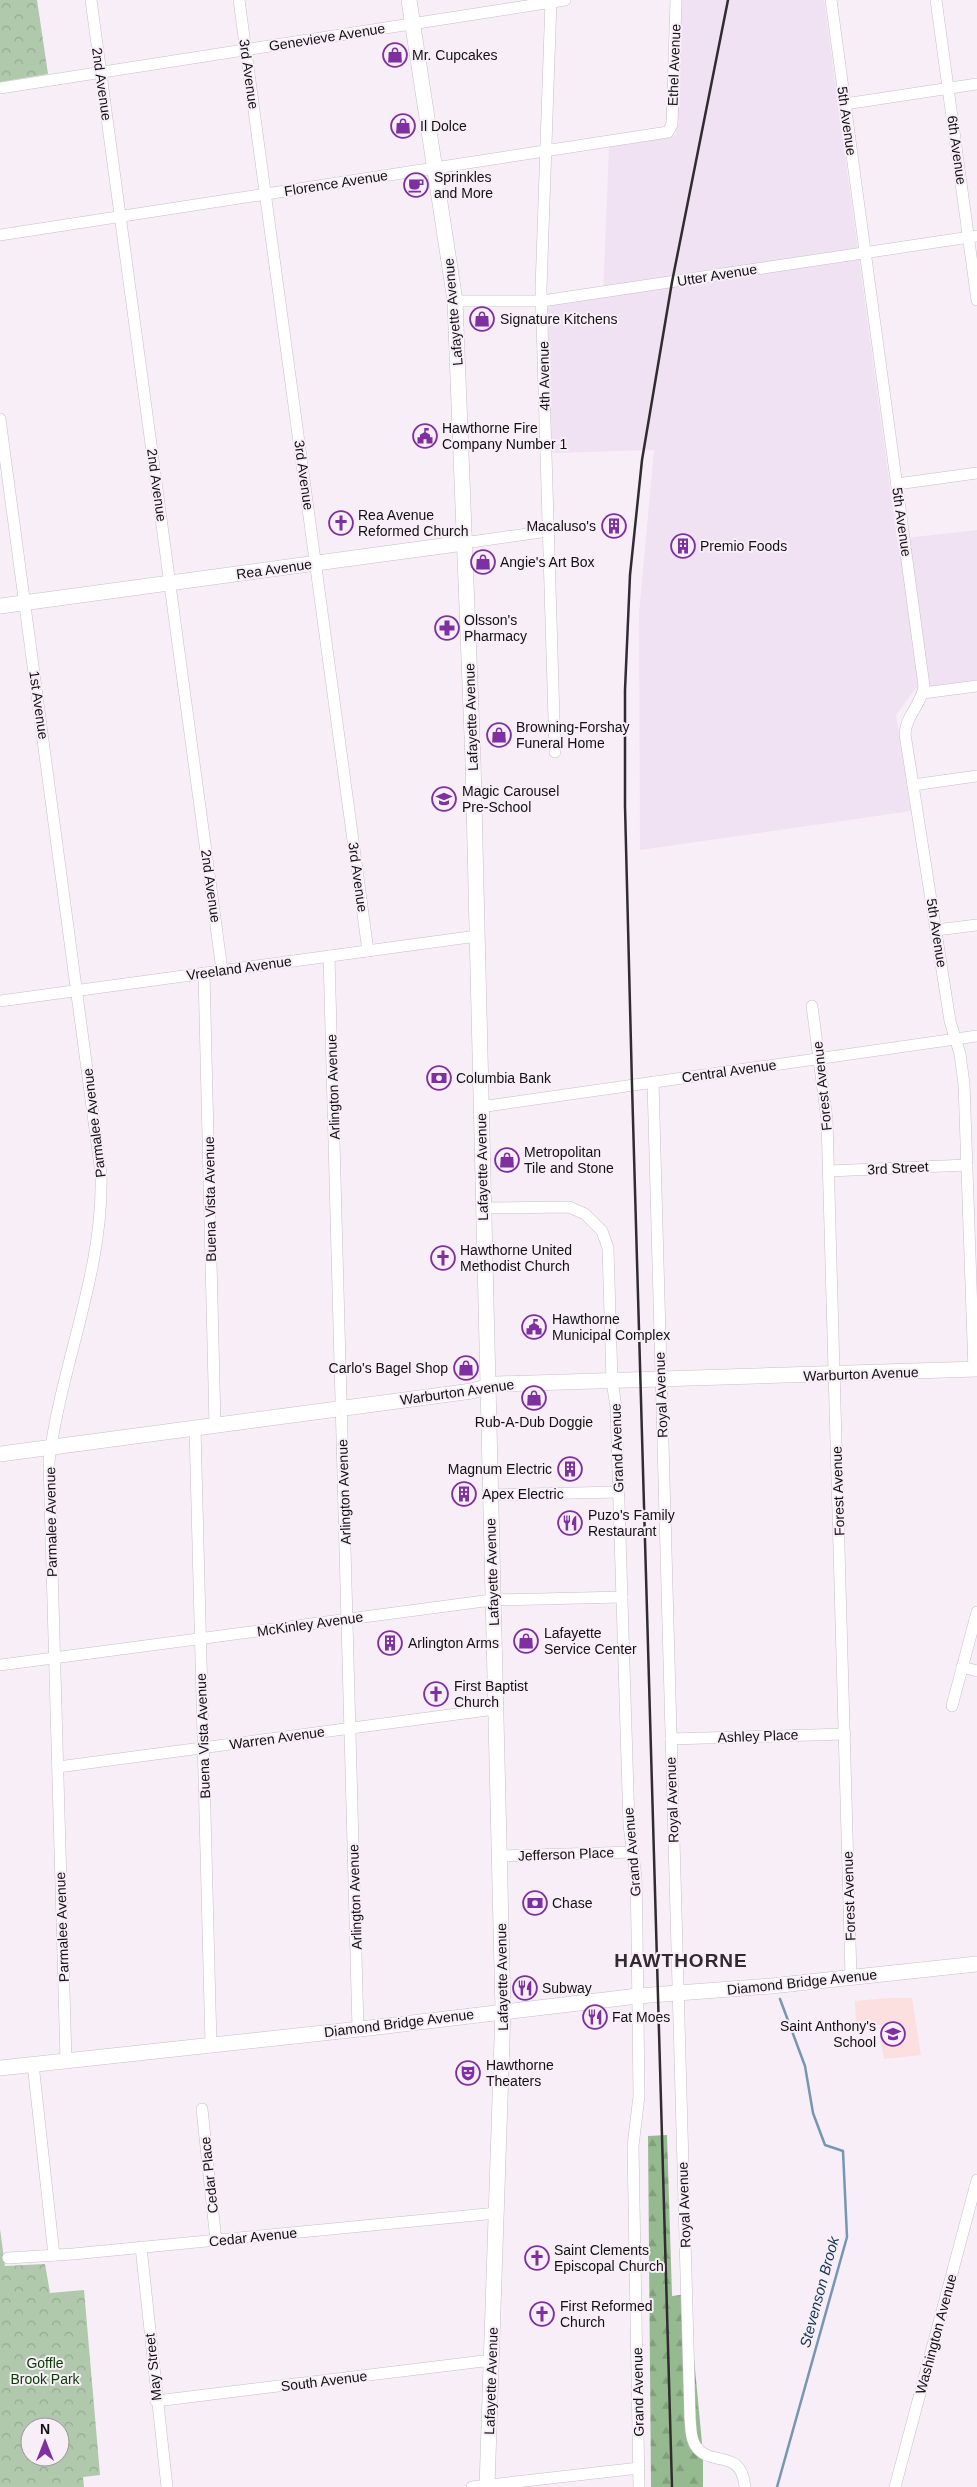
<svg xmlns="http://www.w3.org/2000/svg" width="977" height="2487" font-family="Helvetica,sans-serif">
	<style>
		.built { fill: #f0e2f2 }
		.education { fill: #fbe0df }
		.forest { fill: url(#forest-firs) }
		.park { fill: url(#park-crowns); fill-rule: evenodd }
		.lines { fill: none; stroke-linecap: round; stroke-linejoin: round }
		.stream { stroke: #7696b1; stroke-width: 2.5 }
		.street-casing { stroke: #c7bec8; stroke-width: 12 }
		.secondary-casing { stroke: #c7bec8; stroke-width: 16 }
		.street { stroke: #fff; stroke-width: 11 }
		.secondary { stroke: #fff; stroke-width: 15 }
		.rail { stroke: #302c30; stroke-width: 2.5 }
		.labels { text-anchor: middle; dominant-baseline: central; stroke-width: 4; stroke-linejoin: round; paint-order: stroke }
		.street-label { font-size: 14px; fill: #131013; stroke: #f7eef8 }
		.poi-label { font-size: 14px; fill: #131013; stroke: #f7eef8; text-anchor: start }
		.park-label { font-size: 14px; fill: #083b00; stroke: #f7eef8 }
		.water-label { font-size: 15px; font-style: italic; fill: #133852; stroke: #f7eef8 }
		.district-label { font-size: 19px; font-weight: bold; letter-spacing: 1px; fill: #312a31; stroke: #f7eef8 }
	</style>
	<defs>
		<pattern id="forest-firs" width="22" height="20" patternUnits="userSpaceOnUse" patternTransform="scale(1.25)"><rect width="22" height="20" fill="#96ba8f"/><path d="M5 1l3.5 6h-7zM16 11l3.5 6h-7z" fill="#809f7a"/></pattern>
		<pattern id="park-crowns" width="20" height="18" patternUnits="userSpaceOnUse" patternTransform="scale(1.25)"><rect width="20" height="18" fill="#b0c8ab"/><path d="M2 6a3 3 0 1 1 6 0M12 15a3 3 0 1 1 6 0" fill="none" stroke="#96ab92"/></pattern>
	</defs>
	<rect width="100%" height="100%" fill="#f7eef8"/>
	<!-- built -->
	<path class="built" d="M682 0H824L897 539 977 530V680L916 688 896 715 911 811 640 850 639 614 654 450 552 453 548 305 603 297 609 146 676 135Z"/>
	<!-- education -->
	<path class="education" d="M888 1998H912L921 2055 884 2059 880 2036 886 2034 887 2025H856L855 2001Z"/>
	<!-- forest -->
	<path class="forest" d="M667 2135 672 2296 688 2294 703 2454V2487H651L648 2136Z"/>
	<!-- park -->
	<g class="park">
		<path d="M0 0H37L48 74 0 82Z"/>
		<path d="M0 2229 5 2266 45 2264 50 2293 84 2290 100 2475 83 2477 84 2487H0ZM30 2427H60V2457H30Z"/>
	</g>
	<g class="lines">
		<!-- stream -->
		<path class="stream" d="M777 2487 847 2237 843 2151 825 2145 813 2113 805 2066 780 1999"/>
		<!-- street casing -->
		<g class="street-casing">
			<g id="street">
				<path d="M91 0 222 970"/>
				<path d="M239 0 368 951"/>
				<path d="M551 0 541 289 555 752"/>
				<path d="M831 0 924 686C922 704 906 715 905 734L950 1021 960 1054 964 1084 974 1370"/>
				<path d="M936 0 977 300"/>
				<path d="M0 88 565 0"/>
				<path d="M845 104 977 84"/>
				<path d="M0 235 668 132 672 124 676 0"/>
				<path d="M455 301H542L977 236"/>
				<path d="M0 419 101 1174C104 1272 61 1364 49 1461L66 2061"/>
				<path d="M897 484 977 473"/>
				<path d="M464 543 548 531"/>
				<path d="M923 693 977 686"/>
				<path d="M913 785 977 776"/>
				<path d="M936 930 977 925"/>
				<path d="M329 956 358 2029"/>
				<path d="M204 973 215 1425"/>
				<path d="M0 1001 477 936"/>
				<path d="M812 1006 827 1120 851 1977"/>
				<path d="M653 1082 690 2418C691 2426 690 2437 695 2445 710 2469 741 2446 745 2487"/>
				<path d="M480 1107 977 1036"/>
				<path d="M829 1171 967 1165"/>
				<path d="M483 1208 569 1207 585 1214 602 1231 608 1248 612 1381 616 1407 629 1825 636 1877 637 1932 639 2096 633 2146 639 2487"/>
				<path d="M195 1428 211 2045"/>
				<path d="M489 1495 619 1492"/>
				<path d="M0 1665 492 1600 622 1597"/>
				<path d="M962 1667 977 1671"/>
				<path d="M952 1706 977 1612"/>
				<path d="M671 1739 845 1734"/>
				<path d="M58 1767 495 1709"/>
				<path d="M500 1856 633 1852"/>
				<path d="M33 2064 54 2255"/>
				<path d="M202 2109 216 2241"/>
				<path d="M141 2247 167 2487"/>
				<path d="M8 2258 73 2254 497 2213"/>
				<path d="M156 2401 492 2360"/>
				<path d="M472 2487 639 2468"/>
				<path d="M895 2487 977 2180"/>
			</g>
		</g>
		<!-- secondary casing -->
		<g class="secondary-casing">
			<g id="secondary">
				<path d="M409 0 455 301 473 761 503 2010 487 2487"/>
				<path d="M0 606 464 543"/>
				<path d="M0 1454 472 1391 497 1384 977 1369"/>
				<path d="M0 2068 378 2027 638 1996 771 1986 977 1964"/>
			</g>
		</g>
		<!-- street -->
		<use href="#street" class="street"/>
		<!-- secondary -->
		<use href="#secondary" class="secondary"/>
		<!-- rail -->
		<path class="rail" d="M672 2487 632 1085 625 806V690L630 575 642 460 672 282 728 0"/>
	</g>
	<!-- icons -->
	<defs>
		<g id="shop-ring" transform="scale(1.25)"><circle r="9.5" fill="#f7eef8" stroke="#7e2fa0" stroke-width="1.5"/><path d="M-5-2.5h2.3a2.7 3.5 0 0 1 5.4 0H5L5.5 6h-11ZM-1.5-2.5h3a1.5 2.3 0 0 0-3 0Z" fill="#7e2fa0"/></g>
		<g id="cafe-ring" transform="scale(1.25)"><circle r="9.5" fill="#f7eef8" stroke="#7e2fa0" stroke-width="1.5"/><path d="M-5.5-4.5H6V0H3Q3 3.5 0 3.5H-2.5Q-5.5 3.5-5.5 0ZM3-3.2v2h1.7v-2ZM-6 4.5H4V6H-6Z" fill="#7e2fa0"/></g>
		<g id="civic-ring" transform="scale(1.25)"><circle r="9.5" fill="#f7eef8" stroke="#7e2fa0" stroke-width="1.5"/><path d="M-.6-6.5H3V-4.5H.6V-3L4-1V1h2V6H-6V1h2V-1L-.6-3ZM-1.2 2.5V6h2.4V2.5Z" fill="#7e2fa0"/></g>
		<g id="church-ring" transform="scale(1.25)"><circle r="9.5" fill="#f7eef8" stroke="#7e2fa0" stroke-width="1.5"/><path d="M-1.2-6h2.4v3.5h3.3v2.4h-3.3V6h-2.4V-.1h-3.3v-2.4h3.3Z" fill="#7e2fa0"/></g>
		<g id="building-ring" transform="scale(1.25)"><circle r="9.5" fill="#f7eef8" stroke="#7e2fa0" stroke-width="1.5"/><path d="M-4-6H4V6H1V3H-1V6H-4ZM-2.5-4.3h1.7v1.8h-1.7ZM.8-4.3h1.7v1.8H.8ZM-2.5-1h1.7V.8h-1.7ZM.8-1h1.7V.8H.8Z" fill="#7e2fa0"/></g>
		<g id="pharmacy-ring" transform="scale(1.25)"><circle r="9.5" fill="#f7eef8" stroke="#7e2fa0" stroke-width="1.5"/><path d="M-2-6h4v4h4v4h-4v4h-4v-4h-4v-4h4Z" fill="#7e2fa0"/></g>
		<g id="school-ring" transform="scale(1.25)"><circle r="9.5" fill="#f7eef8" stroke="#7e2fa0" stroke-width="1.5"/><path d="M0-5L7-2L0 1L-7-2ZM-4 1L0 2.5L4 1V4Q0 6-4 4Z" fill="#7e2fa0"/></g>
		<g id="bank-ring" transform="scale(1.25)"><circle r="9.5" fill="#f7eef8" stroke="#7e2fa0" stroke-width="1.5"/><path d="M-6-4H6V4H-6ZM0-2.3a2.3 2.3 0 1 0 0 4.6a2.3 2.3 0 1 0 0-4.6Z" fill="#7e2fa0"/></g>
		<g id="restaurant-ring" transform="scale(1.25)"><circle r="9.5" fill="#f7eef8" stroke="#7e2fa0" stroke-width="1.5"/><path d="M-5-6h1v4h1v-4h1v4h1v-4h1v5L-1.5 .5V6h-2V.5L-5-1ZM5-6V6H3V1.5H1.5Q1.5-4 5-6Z" fill="#7e2fa0"/></g>
		<g id="theatre-ring" transform="scale(1.25)"><circle r="9.5" fill="#f7eef8" stroke="#7e2fa0" stroke-width="1.5"/><path d="M-5-5.5Q0-4 5-5.5V0Q5 5 0 6Q-5 5-5 0ZM-3.3-2.5H-1v1.5H-3.3ZM1-2.5H3.3v1.5H1ZM-2.8 1Q0 5.5 2.8 1Z" fill="#7e2fa0"/></g>
	</defs>
	<g fill-rule="evenodd">
		<use href="#shop-ring" x="395" y="55"/>
		<use href="#shop-ring" x="403" y="126"/>
		<use href="#cafe-ring" x="416" y="185"/>
		<use href="#shop-ring" x="482" y="319"/>
		<use href="#civic-ring" x="425" y="436"/>
		<use href="#church-ring" x="341" y="523"/>
		<use href="#building-ring" x="614" y="526"/>
		<use href="#building-ring" x="683" y="546"/>
		<use href="#shop-ring" x="483" y="562"/>
		<use href="#pharmacy-ring" x="447" y="628"/>
		<use href="#shop-ring" x="499" y="735"/>
		<use href="#school-ring" x="444" y="799"/>
		<use href="#bank-ring" x="439" y="1078"/>
		<use href="#shop-ring" x="507" y="1160"/>
		<use href="#church-ring" x="443" y="1258"/>
		<use href="#civic-ring" x="534" y="1327"/>
		<use href="#shop-ring" x="466" y="1368"/>
		<use href="#shop-ring" x="534" y="1398"/>
		<use href="#building-ring" x="570" y="1469"/>
		<use href="#building-ring" x="464" y="1494"/>
		<use href="#restaurant-ring" x="570" y="1523"/>
		<use href="#shop-ring" x="526" y="1641"/>
		<use href="#building-ring" x="390" y="1643"/>
		<use href="#church-ring" x="436" y="1694"/>
		<use href="#bank-ring" x="535" y="1903"/>
		<use href="#restaurant-ring" x="525" y="1988"/>
		<use href="#restaurant-ring" x="595" y="2017"/>
		<use href="#school-ring" x="893" y="2034"/>
		<use href="#theatre-ring" x="468" y="2073"/>
		<use href="#church-ring" x="537" y="2258"/>
		<use href="#church-ring" x="542" y="2314"/>
	</g>
	<g class="labels">
		<!-- street labels -->
		<g class="street-label">
			<text transform="translate(327 37) rotate(-9)">Genevieve Avenue</text>
			<text transform="translate(674 65) rotate(-88)">Ethel Avenue</text>
			<text transform="translate(249 74) rotate(82)">3rd Avenue</text>
			<text transform="translate(102 84) rotate(82)">2nd Avenue</text>
			<text transform="translate(847 121) rotate(82)">5th Avenue</text>
			<text transform="translate(957 150) rotate(82)">6th Avenue</text>
			<text transform="translate(336 183) rotate(-9)">Florence Avenue</text>
			<text transform="translate(717 275) rotate(-9)">Utter Avenue</text>
			<text transform="translate(453 312) rotate(-95)">Lafayette Avenue</text>
			<text transform="translate(544 376) rotate(-91)">4th Avenue</text>
			<text transform="translate(304 475) rotate(82)">3rd Avenue</text>
			<text transform="translate(157 485) rotate(82)">2nd Avenue</text>
			<text transform="translate(902 522) rotate(82)">5th Avenue</text>
			<text transform="translate(274 569) rotate(-8)">Rea Avenue</text>
			<text transform="translate(39 705) rotate(82)">1st Avenue</text>
			<text transform="translate(471 717) rotate(-92)">Lafayette Avenue</text>
			<text transform="translate(358 877) rotate(82)">3rd Avenue</text>
			<text transform="translate(211 886) rotate(82)">2nd Avenue</text>
			<text transform="translate(937 933) rotate(81)">5th Avenue</text>
			<text transform="translate(239 968) rotate(-8)">Vreeland Avenue</text>
			<text transform="translate(729 1071) rotate(-8)">Central Avenue</text>
			<text transform="translate(822 1086) rotate(-96)">Forest Avenue</text>
			<text transform="translate(333 1087) rotate(-92)">Arlington Avenue</text>
			<text transform="translate(94 1123) rotate(-97)">Parmalee Avenue</text>
			<text transform="translate(482 1167) rotate(-91)">Lafayette Avenue</text>
			<text transform="translate(898 1168) rotate(-3)">3rd Street</text>
			<text transform="translate(210 1199) rotate(-91)">Buena Vista Avenue</text>
			<text transform="translate(861 1374) rotate(-2)">Warburton Avenue</text>
			<text transform="translate(457 1392) rotate(-8)">Warburton Avenue</text>
			<text transform="translate(661 1395) rotate(-92)">Royal Avenue</text>
			<text transform="translate(617 1448) rotate(-92)">Grand Avenue</text>
			<text transform="translate(838 1491) rotate(-92)">Forest Avenue</text>
			<text transform="translate(344 1492) rotate(-92)">Arlington Avenue</text>
			<text transform="translate(51 1522) rotate(-91)">Parmalee Avenue</text>
			<text transform="translate(492 1572) rotate(-92)">Lafayette Avenue</text>
			<text transform="translate(310 1624) rotate(-8)">McKinley Avenue</text>
			<text transform="translate(203 1736) rotate(-92)">Buena Vista Avenue</text>
			<text transform="translate(758 1736) rotate(-2)">Ashley Place</text>
			<text transform="translate(277 1738) rotate(-8)">Warren Avenue</text>
			<text transform="translate(672 1800) rotate(-92)">Royal Avenue</text>
			<text transform="translate(632 1852) rotate(-95)">Grand Avenue</text>
			<text transform="translate(566 1854) rotate(-2)">Jefferson Place</text>
			<text transform="translate(849 1896) rotate(-92)">Forest Avenue</text>
			<text transform="translate(355 1897) rotate(-92)">Arlington Avenue</text>
			<text transform="translate(62 1927) rotate(-92)">Parmalee Avenue</text>
			<text transform="translate(502 1977) rotate(-91)">Lafayette Avenue</text>
			<text transform="translate(802 1982) rotate(-6)">Diamond Bridge Avenue</text>
			<text transform="translate(399 2023) rotate(-7)">Diamond Bridge Avenue</text>
			<text transform="translate(209 2175) rotate(-96)">Cedar Place</text>
			<text transform="translate(684 2205) rotate(-92)">Royal Avenue</text>
			<text transform="translate(253 2237) rotate(-6)">Cedar Avenue</text>
			<text transform="translate(936 2334) rotate(-75)">Washington Avenue</text>
			<text transform="translate(153 2367) rotate(-96)">May Street</text>
			<text transform="translate(324 2381) rotate(-7)">South Avenue</text>
			<text transform="translate(491 2381) rotate(-88)">Lafayette Avenue</text>
			<text transform="translate(638 2392) rotate(-91)">Grand Avenue</text>
		</g>
		<!-- poi labels -->
		<g class="poi-label">
			<text x="412" y="55">Mr. Cupcakes</text>
			<text x="420" y="126">Il Dolce</text>
			<text x="434" y="177">Sprinkles<tspan x="434" dy="16">and More</tspan></text>
			<text x="500" y="319">Signature Kitchens</text>
			<text x="442" y="428">Hawthorne Fire<tspan x="442" dy="16">Company Number 1</tspan></text>
			<text x="358" y="515">Rea Avenue<tspan x="358" dy="16">Reformed Church</tspan></text>
			<text x="596" y="526" text-anchor="end">Macaluso's</text>
			<text x="700" y="546">Premio Foods</text>
			<text x="500" y="562">Angie's Art Box</text>
			<text x="464" y="620">Olsson's<tspan x="464" dy="16">Pharmacy</tspan></text>
			<text x="516" y="727">Browning-Forshay<tspan x="516" dy="16">Funeral Home</tspan></text>
			<text x="462" y="791">Magic Carousel<tspan x="462" dy="16">Pre-School</tspan></text>
			<text x="456" y="1078">Columbia Bank</text>
			<text x="524" y="1152">Metropolitan<tspan x="524" dy="16">Tile and Stone</tspan></text>
			<text x="460" y="1250">Hawthorne United<tspan x="460" dy="16">Methodist Church</tspan></text>
			<text x="552" y="1319">Hawthorne<tspan x="552" dy="16">Municipal Complex</tspan></text>
			<text x="448" y="1368" text-anchor="end">Carlo's Bagel Shop</text>
			<text x="534" y="1422" text-anchor="middle">Rub-A-Dub Doggie</text>
			<text x="552" y="1469" text-anchor="end">Magnum Electric</text>
			<text x="482" y="1494">Apex Electric</text>
			<text x="588" y="1515">Puzo's Family<tspan x="588" dy="16">Restaurant</tspan></text>
			<text x="544" y="1633">Lafayette<tspan x="544" dy="16">Service Center</tspan></text>
			<text x="408" y="1643">Arlington Arms</text>
			<text x="454" y="1686">First Baptist<tspan x="454" dy="16">Church</tspan></text>
			<text x="552" y="1903">Chase</text>
			<text x="542" y="1988">Subway</text>
			<text x="612" y="2017">Fat Moes</text>
			<text x="876" y="2026" text-anchor="end">Saint Anthony's<tspan x="876" dy="16">School</tspan></text>
			<text x="486" y="2065">Hawthorne<tspan x="486" dy="16">Theaters</tspan></text>
			<text x="554" y="2250">Saint Clements<tspan x="554" dy="16">Episcopal Church</tspan></text>
			<text x="560" y="2306">First Reformed<tspan x="560" dy="16">Church</tspan></text>
		</g>
		<!-- park labels -->
		<g class="park-label">
			<text x="45" y="2363">Goffle<tspan x="45" dy="16">Brook Park</tspan></text>
		</g>
		<!-- water labels -->
		<g class="water-label">
			<text transform="translate(819 2292) rotate(-75)">Stevenson Brook</text>
		</g>
		<!-- district labels -->
		<g class="district-label">
			<text x="681" y="1960">HAWTHORNE</text>
		</g>
	</g>
	<!-- north arrow -->
	<g transform="translate(45 2442)"><circle r="24" fill="#f7eef8" stroke="#9c959c"/>
	<path d="M0-4L9 19L0 12L-9 19Z" fill="#7e2fa0"/>
	<text y="-8" font-size="14" font-weight="bold" text-anchor="middle" fill="#131013">N</text>
	</g>
</svg>
